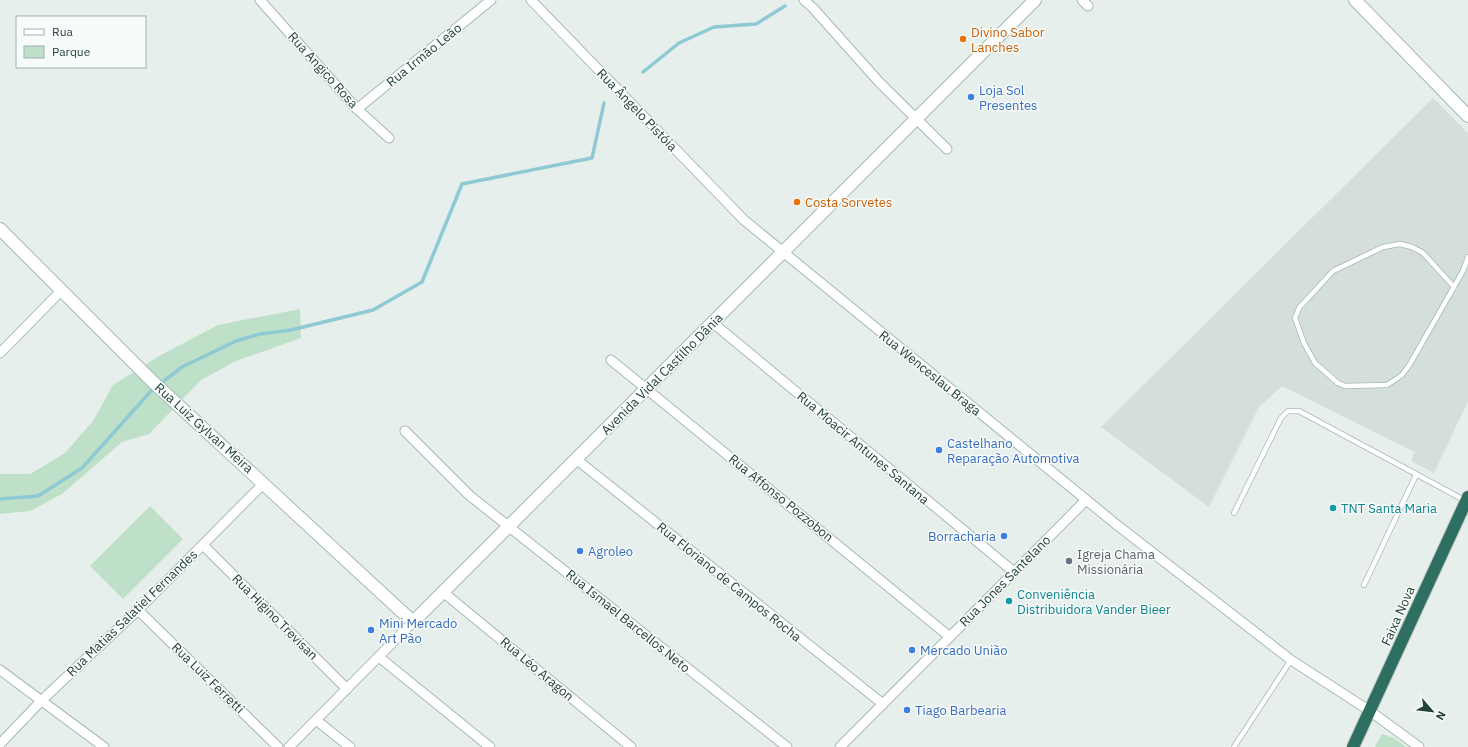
<svg xmlns="http://www.w3.org/2000/svg" width="1468" height="747" font-family="'IBM Plex Sans',sans-serif">
	<style>
		.built { fill: #d4dfda }
		.green { fill: #bfe0c8 }
		.lines { fill: none; stroke-linecap: round; stroke-linejoin: round }
		.stream { stroke: #8ec9d4; stroke-width: 3.5 }
		.lane-casing { stroke: #a8b8b2; stroke-width: 6 }
		.street-casing { stroke: #a8b8b2; stroke-width: 11 }
		.secondary-casing { stroke: #a4bbb3; stroke-width: 14 }
		.highway-casing { stroke: #c2cac8; stroke-width: 14 }
		.lane { stroke: #fff; stroke-width: 4.5 }
		.street { stroke: #fff; stroke-width: 9 }
		.secondary { stroke: #fff; stroke-width: 12 }
		.highway { stroke: #2f6f62; stroke-width: 12 }
		.food-dot { fill: #e8710a; stroke: #f7fbf9; stroke-width: 1.5 }
		.shop-dot { fill: #3f7fe0; stroke: #f7fbf9; stroke-width: 1.5 }
		.culture-dot { fill: #0f9aa8; stroke: #f7fbf9; stroke-width: 1.5 }
		.worship-dot { fill: #6b7280; stroke: #f7fbf9; stroke-width: 1.5 }
		.labels { text-anchor: middle; dominant-baseline: central; stroke-width: 3; stroke-linejoin: round; paint-order: stroke }
		.food-label { font-size: 13px; fill: #c56008; stroke: #f7fbf9; text-anchor: start }
		.street-label { font-size: 13px; fill: #24423a; stroke: #f7fbf9 }
		.shop-label { font-size: 13px; fill: #366cbe; stroke: #f7fbf9; text-anchor: start }
		.culture-label { font-size: 13px; fill: #0d838f; stroke: #f7fbf9; text-anchor: start }
		.worship-label { font-size: 13px; fill: #5b616d; stroke: #f7fbf9; text-anchor: start }
	</style>
	<rect width="100%" height="100%" fill="#e6efeb"/>
	<!-- built -->
	<path class="built" d="M1433 98 1468 133V401L1434 473 1411 461 1415 452 1282 386 1259 407 1209 507 1101 427Z"/>
	<!-- green -->
	<g class="green">
		<path d="M300 309 301 338 236 361 201 380 149 434 122 442 62 494 30 511 0 514V474H30L65 453 93 421 113 385 159 356 218 325Z"/>
		<path d="M150 506 183 539 123 599 90 566Z"/>
		<path d="M1382 734 1394 738 1406 747H1375Z"/>
	</g>
	<g class="lines">
		<!-- stream -->
		<g class="stream">
			<path d="M643 72 679 43 714 27 756 24 785 6"/>
			<path d="M0 499 38 496 82 468 151 391 182 367 236 341 260 334 291 330 373 310 422 282 462 184 592 158 604 103"/>
		</g>
		<!-- lane casing -->
		<g class="lane-casing">
			<g id="lane">
				<path d="M1454 287 1423 253 1412 247 1400 244 1383 247 1333 271 1299 308 1295 318 1304 343 1315 363 1338 383 1345 386 1387 385 1402 375 1410 364 1463 271 1468 257"/>
				<path d="M1234 513 1281 418 1288 411H1299L1466 501"/>
				<path d="M1364 585 1416 475"/>
				<path d="M1234 747 1291 660"/>
			</g>
		</g>
		<!-- street casing -->
		<g class="street-casing">
			<g id="street">
				<path d="M260 0 357 109 389 138"/>
				<path d="M531 0 744 220 1117 525 1291 660 1370 711 1419 747"/>
				<path d="M804 0 813 8 880 83 947 149"/>
				<path d="M1082 0 1088 6"/>
				<path d="M357 109 491 0"/>
				<path d="M713 323 1014 572"/>
				<path d="M0 353 61 291"/>
				<path d="M611 360 950 637"/>
				<path d="M405 431 469 495 787 747"/>
				<path d="M576 459 883 704"/>
				<path d="M203 545 347 689"/>
				<path d="M443 592 631 747"/>
				<path d="M138 610 278 747"/>
				<path d="M379 657 490 747"/>
				<path d="M0 670 104 747"/>
				<path d="M316 720 350 747"/>
				<path d="M0 744 42 700 138 610 264 483"/>
				<path d="M289 747 413 622"/>
				<path d="M840 747 1086 500"/>
			</g>
		</g>
		<!-- secondary casing -->
		<g class="secondary-casing">
			<g id="secondary">
				<path d="M1355 0 1468 116"/>
				<path d="M0 229 153 382 413 622 1035 0"/>
			</g>
		</g>
		<!-- highway casing -->
		<g class="highway-casing">
			<path id="highway" d="M1353 747 1468 497"/>
		</g>
		<!-- lane -->
		<use href="#lane" class="lane"/>
		<!-- street -->
		<use href="#street" class="street"/>
		<!-- secondary -->
		<use href="#secondary" class="secondary"/>
		<!-- highway -->
		<use href="#highway" class="highway"/>
	</g>
	<!-- markers -->
	<g class="food-dot">
		<circle cx="963" cy="39" r="4"/>
		<circle cx="797" cy="202" r="4"/>
	</g>
	<g class="shop-dot">
		<circle cx="971" cy="97" r="4"/>
		<circle cx="939" cy="450" r="4"/>
		<circle cx="1004" cy="536" r="4"/>
		<circle cx="580" cy="551" r="4"/>
		<circle cx="371" cy="630" r="4"/>
		<circle cx="912" cy="650" r="4"/>
		<circle cx="907" cy="710" r="4"/>
	</g>
	<g class="culture-dot">
		<circle cx="1333" cy="508" r="4"/>
		<circle cx="1009" cy="601" r="4"/>
	</g>
	<circle class="worship-dot" cx="1069" cy="561" r="4"/>
	<g class="labels">
		<!-- food labels -->
		<g class="food-label">
			<text x="971" y="32">Divino Sabor<tspan x="971" dy="15">Lanches</tspan></text>
			<text x="805" y="202">Costa Sorvetes</text>
		</g>
		<!-- street labels -->
		<g class="street-label">
			<text transform="translate(424 55) rotate(-39)">Rua Irmão Leão</text>
			<text transform="translate(323 70) rotate(48)">Rua Angico Rosa</text>
			<text transform="translate(637 110) rotate(46)">Rua Ângelo Pistóia</text>
			<text transform="translate(930 373) rotate(39)">Rua Wenceslau Braga</text>
			<text transform="translate(662 374) rotate(-45)">Avenida Vidal Castilho Dânia</text>
			<text transform="translate(204 428) rotate(42)">Rua Luiz Gylvan Meira</text>
			<text transform="translate(863 448) rotate(40)">Rua Moacir Antunes Santana</text>
			<text transform="translate(781 498) rotate(39)">Rua Affonso Pozzobon</text>
			<text transform="translate(1005 581) rotate(-45)">Rua Jones Santelano</text>
			<text transform="translate(729 582) rotate(39)">Rua Floriano de Campos Rocha</text>
			<text transform="translate(132 613) rotate(-44)">Rua Matias Salatiel Fernandes</text>
			<text transform="translate(1398 616) rotate(-66)">Faixa Nova</text>
			<text transform="translate(275 617) rotate(45)">Rua Higino Trevisan</text>
			<text transform="translate(628 621) rotate(39)">Rua Ismael Barcellos Neto</text>
			<text transform="translate(537 669) rotate(40)">Rua Léo Aragon</text>
			<text transform="translate(208 678) rotate(44)">Rua Luiz Ferretti</text>
		</g>
		<!-- shop labels -->
		<g class="shop-label">
			<text x="979" y="90">Loja Sol<tspan x="979" dy="15">Presentes</tspan></text>
			<text x="947" y="443">Castelhano<tspan x="947" dy="15">Reparação Automotiva</tspan></text>
			<text x="996" y="536" text-anchor="end">Borracharia</text>
			<text x="588" y="551">Agroleo</text>
			<text x="379" y="623">Mini Mercado<tspan x="379" dy="15">Art Pão</tspan></text>
			<text x="920" y="650">Mercado União</text>
			<text x="915" y="710">Tiago Barbearia</text>
		</g>
		<!-- culture labels -->
		<g class="culture-label">
			<text x="1341" y="508">TNT Santa Maria</text>
			<text x="1017" y="594">Conveniência<tspan x="1017" dy="15">Distribuidora Vander Bieer</tspan></text>
		</g>
		<!-- worship labels -->
		<g class="worship-label">
			<text x="1077" y="554">Igreja Chama<tspan x="1077" dy="15">Missionária</tspan></text>
		</g>
	</g>
	<!-- legend -->
	<rect x="16" y="16" width="130" height="52" fill="#f7fbf9" stroke="#a3b1ad"/>
	<rect x="24" y="29" width="20" height="6" fill="#ffffff" stroke="#a3b1ad"/>
	<text x="52" y="36" font-size="12" fill="#24423a">Rua</text>
	<rect x="24" y="46" width="20" height="12" fill="#bfe0c8" stroke="#a3b1ad"/>
	<text x="52" y="56" font-size="12" fill="#24423a">Parque</text>
	<!-- north arrow -->
	<g transform="translate(1432 711) rotate(118)" stroke="#f7fbf9" stroke-width="3" paint-order="stroke">
	<path d="M0-3L7 15L0 10L-7 15Z" fill="#24423a"/>
	<text y="-6" font-size="11" font-weight="bold" text-anchor="middle" fill="#24423a">N</text>
	</g>
</svg>
